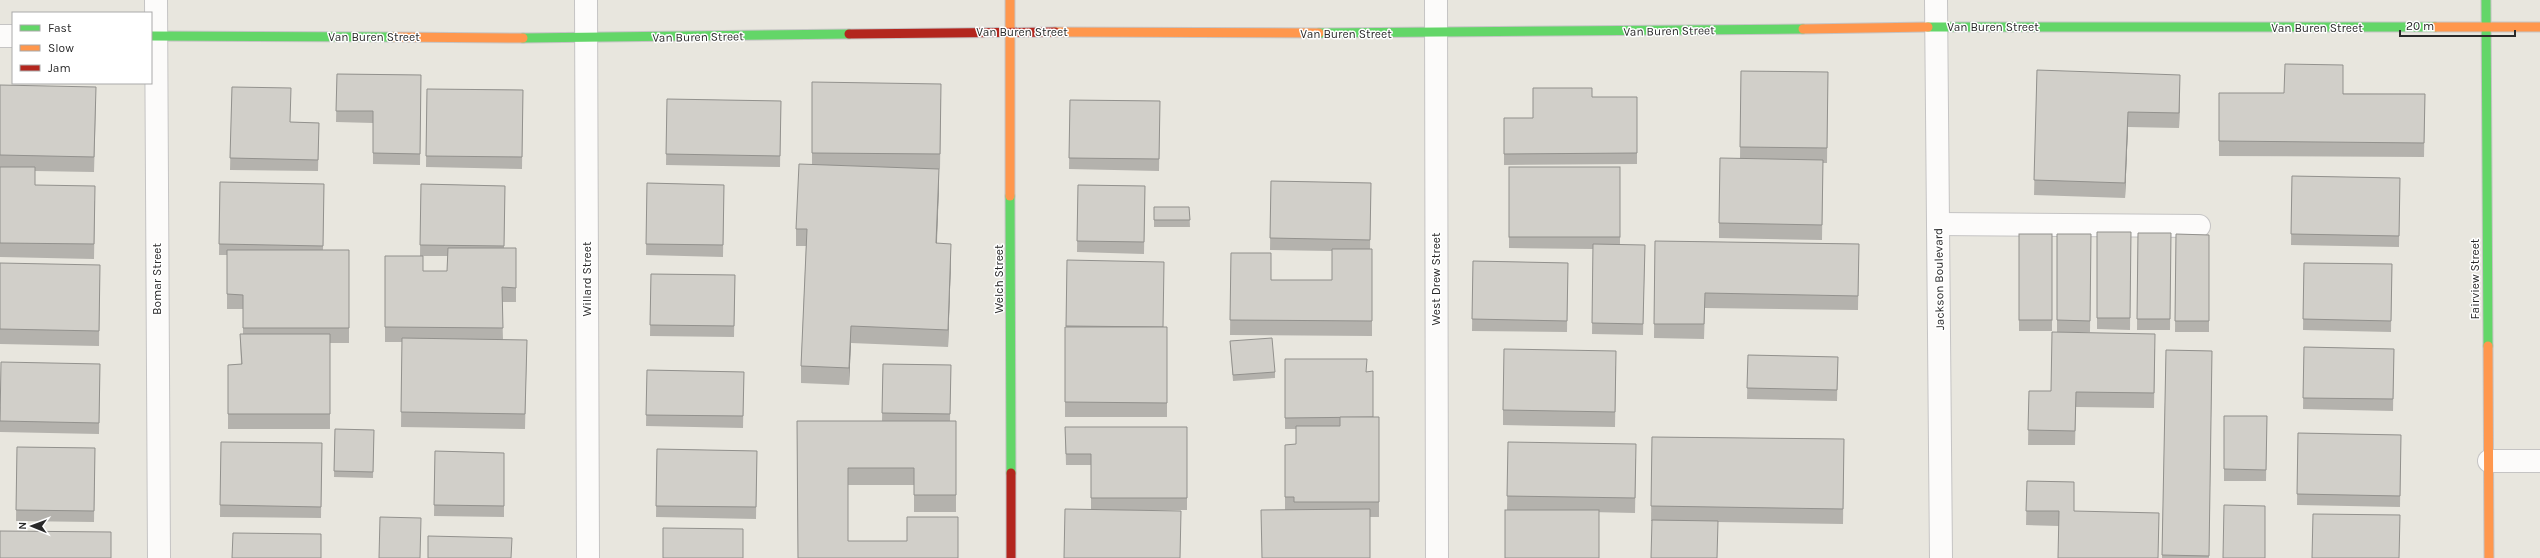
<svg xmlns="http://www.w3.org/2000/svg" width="2540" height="558" font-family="Karla,sans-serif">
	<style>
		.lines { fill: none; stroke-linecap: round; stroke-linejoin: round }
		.lane-casing { stroke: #c5c4c4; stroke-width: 24 }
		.street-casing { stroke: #c5c4c4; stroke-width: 24 }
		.fast-casing { stroke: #c5c4c4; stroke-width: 11 }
		.slow-casing { stroke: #c5c4c4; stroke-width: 11 }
		.jam-casing { stroke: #c5c4c4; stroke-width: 11 }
		.lane { stroke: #fcfbfa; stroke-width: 22 }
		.street { stroke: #fcfbfa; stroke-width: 22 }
		.fast { stroke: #63d668; stroke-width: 9 }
		.slow { stroke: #ff974d; stroke-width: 9 }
		.jam { stroke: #b3261e; stroke-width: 9 }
		.wall { fill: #b4b2ad }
		.shaded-wall { fill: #92918d }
		.building { fill: #d1cfc9; stroke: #92918d }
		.labels { text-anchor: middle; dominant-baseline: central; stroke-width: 3; stroke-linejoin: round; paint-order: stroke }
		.street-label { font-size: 12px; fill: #292929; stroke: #fff }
	</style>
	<rect width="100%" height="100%" fill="#e8e6de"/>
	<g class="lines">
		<!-- lane casing -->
		<g class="lane-casing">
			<path id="lane" d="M1938 224 2199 226"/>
		</g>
		<!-- street casing -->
		<g class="street-casing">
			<g id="street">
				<path d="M156 0 159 558"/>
				<path d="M586 0 588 558"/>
				<path d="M1436 0 1437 558"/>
				<path d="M1936 0 1941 558"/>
				<path d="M0 36H13"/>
				<path d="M2489 461H2540"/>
			</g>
		</g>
		<!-- fast casing -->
		<g class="fast-casing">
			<g id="fast">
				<path d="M2486 0 2488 346"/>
				<path d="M1928 27H2435"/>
				<path d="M1319 33 1803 29"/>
				<path d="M151 36 392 37"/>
				<path d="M523 38 849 34"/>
				<path d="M1010 196 1011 473"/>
			</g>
		</g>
		<!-- slow casing -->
		<g class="slow-casing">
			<g id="slow">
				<path d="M1010 0V196"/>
				<path d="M2435 27H2540"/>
				<path d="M1803 29 1928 27"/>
				<path d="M1055 32 1319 33"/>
				<path d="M392 37 523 38"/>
				<path d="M2488 346 2489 558"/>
			</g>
		</g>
		<!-- jam casing -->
		<g class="jam-casing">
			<g id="jam">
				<path d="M849 34 1055 32"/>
				<path d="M1011 473V558"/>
			</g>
		</g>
		<!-- lane -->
		<use href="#lane" class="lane"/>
		<!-- street -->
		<use href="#street" class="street"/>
		<!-- fast -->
		<use href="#fast" class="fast"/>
		<!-- slow -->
		<use href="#slow" class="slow"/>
		<!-- jam -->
		<use href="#jam" class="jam"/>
	</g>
	<!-- wall -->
	<g class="wall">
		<path d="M2037 70 2180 89 2179 128 2128 127 2125 198 2034 195Z"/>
		<path d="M1741 71 1828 72 1827 163H1823L1822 240 1719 238V223L1740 158Z"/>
		<path d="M337 74 421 75 420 165 373 164V123L336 122Z"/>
		<path d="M812 82 941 99 940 169H939V186L937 243 951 261 948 347 851 343 849 385 801 383V366L806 246H796V229L812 164Z"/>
		<path d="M0 85 96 102 94 172 35 171V185L95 201 94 259 0 257Z"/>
		<path d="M232 87 290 122 319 123 318 171 230 170Z"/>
		<path d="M427 89 523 90 522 169 426 167Z"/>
		<path d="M2219 93 2425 94 2424 157 2219 156Z"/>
		<path d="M1592 97H1637V164L1504 165V118H1533Z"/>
		<path d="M667 99 781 101 780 167 666 165Z"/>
		<path d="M1070 100 1160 101 1159 171 1069 169Z"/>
		<path d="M1509 167H1620V245H1645L1643 335 1592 334 1593 249 1509 248Z"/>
		<path d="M2292 176 2400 178 2399 247 2291 245Z"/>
		<path d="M1271 181 1371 183 1370 249H1372V336L1230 335 1231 253 1271 280H1332V251L1270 250Z"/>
		<path d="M220 182 324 184 323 250H349V343H330V429H228V365L241 364 240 334H243V309H227V255H219Z"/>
		<path d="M647 183 724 185 723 257 646 255Z"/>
		<path d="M421 184 505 186 504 248H516V302H502L503 340H527L525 429 401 427 402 342H385V256L423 271H447L448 256H420Z"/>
		<path d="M1078 185 1145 186 1144 254 1077 252Z"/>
		<path d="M1154 207H1189L1190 227H1154Z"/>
		<path d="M2097 232H2131L2130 330 2097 329Z"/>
		<path d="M2138 233H2171L2170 330H2137Z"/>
		<rect x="2019" y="234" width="33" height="97"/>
		<path d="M2057 234H2091L2090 332H2057Z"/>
		<path d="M2176 234 2209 235V332H2175Z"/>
		<path d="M1655 241 1859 244 1858 310 1705 308 1704 339 1654 338Z"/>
		<path d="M1067 260 1163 327H1167V417H1065V327H1066Z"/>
		<path d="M1473 261 1568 263 1567 332 1472 331Z"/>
		<path d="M0 263 100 280 99 346 0 344Z"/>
		<path d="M2304 263 2392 264 2391 332 2303 330Z"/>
		<path d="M651 274 735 275 734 337 650 336Z"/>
		<path d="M1230 341 1275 372V378L1233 381Z"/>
		<path d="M2304 347 2394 349 2393 411 2303 409Z"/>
		<path d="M2155 349 2154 408 2076 407 2075 445H2028L2029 391H2051Z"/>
		<path d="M2166 350 2212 351 2209 558H2162Z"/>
		<path d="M1748 355 1838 357 1837 401 1747 399Z"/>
		<path d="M1285 359 1367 372 1373 417H1379V517H1370L1285 510V445L1296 444V429H1285Z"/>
		<path d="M100 364 99 434 0 432V407Z"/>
		<path d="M883 364 951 365 950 421H956V512H914V485H848V541L958 558H798L797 421H882Z"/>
		<path d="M1616 366 1615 427 1503 425V410Z"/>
		<path d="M647 370 744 372 743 428 646 426Z"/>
		<path d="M2224 416H2267L2266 481H2224Z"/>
		<path d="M1065 427H1187V510H1091V465H1066Z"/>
		<path d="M335 429 374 430 373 478 334 477Z"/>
		<path d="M2298 433 2401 435 2400 507 2297 505Z"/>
		<path d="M1652 437 1844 439 1843 524 1651 521Z"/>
		<path d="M221 442 322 443 321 518 220 517Z"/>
		<path d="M1508 442 1636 459 1635 513 1507 510Z"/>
		<path d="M17 447 95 448 94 522 16 521Z"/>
		<path d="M657 449 757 451 756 519 656 517Z"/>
		<path d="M435 451 504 453V517L434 516Z"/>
		<path d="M2027 481 2074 482 2059 526 2026 525Z"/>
	</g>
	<!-- shaded-wall -->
	<g class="shaded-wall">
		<path d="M2180 75V89L2179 128V113Z"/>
		<path d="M2128 112V127L2125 198V183Z"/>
		<path d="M939 169V186L936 260V243Z"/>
		<path d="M951 244V261L948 347V330Z"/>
		<path d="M851 326V343L849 385V368Z"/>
	</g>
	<!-- building -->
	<g class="building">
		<path d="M2285 64 2343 65V94H2425L2424 143 2219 141V93H2284Z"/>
		<path d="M2037 70 2180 75 2179 113 2128 112 2125 183 2034 180Z"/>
		<path d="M1741 71 1828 72 1827 148 1740 147Z"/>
		<path d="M337 74 421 75 420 154 373 153V111H336Z"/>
		<path d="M812 82 941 84 940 154 812 153Z"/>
		<path d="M0 85 96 87 94 157 0 155Z"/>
		<path d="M232 87 291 88 290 122 319 123 318 160 230 158Z"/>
		<path d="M1533 88H1592V97H1637V153L1504 154V118H1533Z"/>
		<path d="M427 89 523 90 522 157 426 156Z"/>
		<path d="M667 99 781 101 780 156 666 154Z"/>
		<path d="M1070 100 1160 101 1159 159 1069 158Z"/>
		<path d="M1720 158 1823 160 1822 225 1719 223Z"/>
		<path d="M799 164 939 169 936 243 951 244 948 330 851 326 849 368 801 366 807 229H796Z"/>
		<path d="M0 167H35V185L95 186 94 244 0 243Z"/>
		<rect x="1509" y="167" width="111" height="70"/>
		<path d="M2292 176 2400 178 2399 236 2291 234Z"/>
		<path d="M1271 181 1371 183 1370 240 1270 238Z"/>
		<path d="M220 182 324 184 323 246 219 244Z"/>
		<path d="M647 183 724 185 723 245 646 244Z"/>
		<path d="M421 184 505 186 504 246 420 245Z"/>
		<path d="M1078 185 1145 186 1144 242 1077 241Z"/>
		<path d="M1154 207H1189L1190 220H1154Z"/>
		<path d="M2097 232H2131L2130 318H2097Z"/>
		<path d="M2138 233H2171L2170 319H2137Z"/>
		<rect x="2019" y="234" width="33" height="86"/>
		<path d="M2057 234H2091L2090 321 2057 320Z"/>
		<path d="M2176 234 2209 235V321H2175Z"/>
		<path d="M1655 241 1859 244 1858 296 1705 293 1704 324H1654Z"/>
		<path d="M1593 244 1645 245 1643 324 1592 323Z"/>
		<path d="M448 248H516V288L502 287 503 328 385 327V256H423V271H447Z"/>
		<path d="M1332 249H1372V321L1230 320 1231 253H1271V280H1332Z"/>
		<path d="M227 250H349V328H243V295L227 294Z"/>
		<path d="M1067 260 1164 262 1163 327 1066 326Z"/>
		<path d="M1473 261 1568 263 1567 321 1472 319Z"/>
		<path d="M0 263 100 265 99 331 0 329Z"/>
		<path d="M2304 263 2392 264 2391 321 2303 319Z"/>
		<path d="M651 274 735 275 734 326 650 325Z"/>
		<path d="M1065 327H1167V403L1065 402Z"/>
		<path d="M2052 332 2155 334 2154 393 2076 392 2075 431 2028 430 2029 391H2051Z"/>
		<path d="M240 334H330V414H228V365L242 364Z"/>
		<path d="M402 338 527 340 525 414 401 412Z"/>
		<path d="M1272 338 1275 372 1233 375 1230 341Z"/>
		<path d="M2304 347 2394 349 2393 399 2303 398Z"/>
		<path d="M1504 349 1616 351 1615 412 1503 410Z"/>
		<path d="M2166 350 2212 351 2209 556 2162 555Z"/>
		<path d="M1748 355 1838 357 1837 390 1747 388Z"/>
		<path d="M1285 359H1367L1366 372 1373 371V417L1285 418Z"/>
		<path d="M1 362 100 364 99 423 0 421Z"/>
		<path d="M883 364 951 365 950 414 882 413Z"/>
		<path d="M647 370 744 372 743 416 646 415Z"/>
		<path d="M2224 416H2267L2266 470 2224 469Z"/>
		<path d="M1340 417H1379V502H1294V497H1285V445L1296 444V426H1340Z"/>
		<path d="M797 421H956V495H914V468H848V541H907V517H958V558H798Z"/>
		<path d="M1065 427H1187V498H1091V454H1066Z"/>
		<path d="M335 429 374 430 373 472 334 471Z"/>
		<path d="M2298 433 2401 435 2400 496 2297 494Z"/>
		<path d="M1652 437 1844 439 1843 509 1651 506Z"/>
		<path d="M221 442 322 443 321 507 220 505Z"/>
		<path d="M1508 442 1636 444 1635 498 1507 496Z"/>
		<path d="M17 447 95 448 94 511 16 510Z"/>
		<path d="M657 449 757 451 756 507 656 506Z"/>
		<path d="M435 451 504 453V506L434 505Z"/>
		<path d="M2027 481 2074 482V511L2159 513 2158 558H2058L2059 511H2026Z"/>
		<path d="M2224 505 2265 506V558H2223Z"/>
		<path d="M1065 509 1181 511 1180 558H1064Z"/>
		<path d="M1370 509V558H1262L1261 510Z"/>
		<rect x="1505" y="510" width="94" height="48"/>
		<path d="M2313 514 2400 515 2399 558H2312Z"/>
		<path d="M380 517 421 518 420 558H379Z"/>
		<path d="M1652 520 1718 521 1717 558H1651Z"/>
		<path d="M663 528 743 529V558H663Z"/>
		<path d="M0 531 111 532V558H0Z"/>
		<path d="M233 533 321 534V558H232Z"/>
		<path d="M428 536 512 538 511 558H428Z"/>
	</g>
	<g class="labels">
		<!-- street labels -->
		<g class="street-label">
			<text x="1993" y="27">Van Buren Street</text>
			<text x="2317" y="28">Van Buren Street</text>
			<text transform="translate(1669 31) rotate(-1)">Van Buren Street</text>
			<text x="1022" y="32">Van Buren Street</text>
			<text x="1346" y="34">Van Buren Street</text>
			<text x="374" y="37">Van Buren Street</text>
			<text transform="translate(698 37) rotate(-1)">Van Buren Street</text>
			<text transform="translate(157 279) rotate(-90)">Bomar Street</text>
			<text transform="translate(587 279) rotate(-90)">Willard Street</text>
			<text transform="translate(999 279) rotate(-90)">Welch Street</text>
			<text transform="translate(1436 279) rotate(-90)">West Drew Street</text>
			<text transform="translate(1939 279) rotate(-91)">Jackson Boulevard</text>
			<text transform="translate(2475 279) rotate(-90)">Fairview Street</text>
		</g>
	</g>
	<!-- legend -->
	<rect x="12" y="12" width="140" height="72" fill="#ffffff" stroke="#a9a9a9"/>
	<rect x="20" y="25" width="20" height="6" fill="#63d668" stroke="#a9a9a9"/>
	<text x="48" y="32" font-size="12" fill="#292929">Fast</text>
	<rect x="20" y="45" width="20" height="6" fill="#ff974d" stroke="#a9a9a9"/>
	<text x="48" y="52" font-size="12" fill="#292929">Slow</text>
	<rect x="20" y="65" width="20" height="6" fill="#b3261e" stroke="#a9a9a9"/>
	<text x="48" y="72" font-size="12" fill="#292929">Jam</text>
	<!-- north arrow -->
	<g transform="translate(32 526) rotate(271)" stroke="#ffffff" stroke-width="3" paint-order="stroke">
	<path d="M0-3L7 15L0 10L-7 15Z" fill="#292929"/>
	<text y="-6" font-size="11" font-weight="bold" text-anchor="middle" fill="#292929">N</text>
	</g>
	<!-- scale -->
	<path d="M2400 30v6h115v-6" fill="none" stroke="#292929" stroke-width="2"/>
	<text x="2406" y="30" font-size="12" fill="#292929" stroke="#ffffff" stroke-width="3" paint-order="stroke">20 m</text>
</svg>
